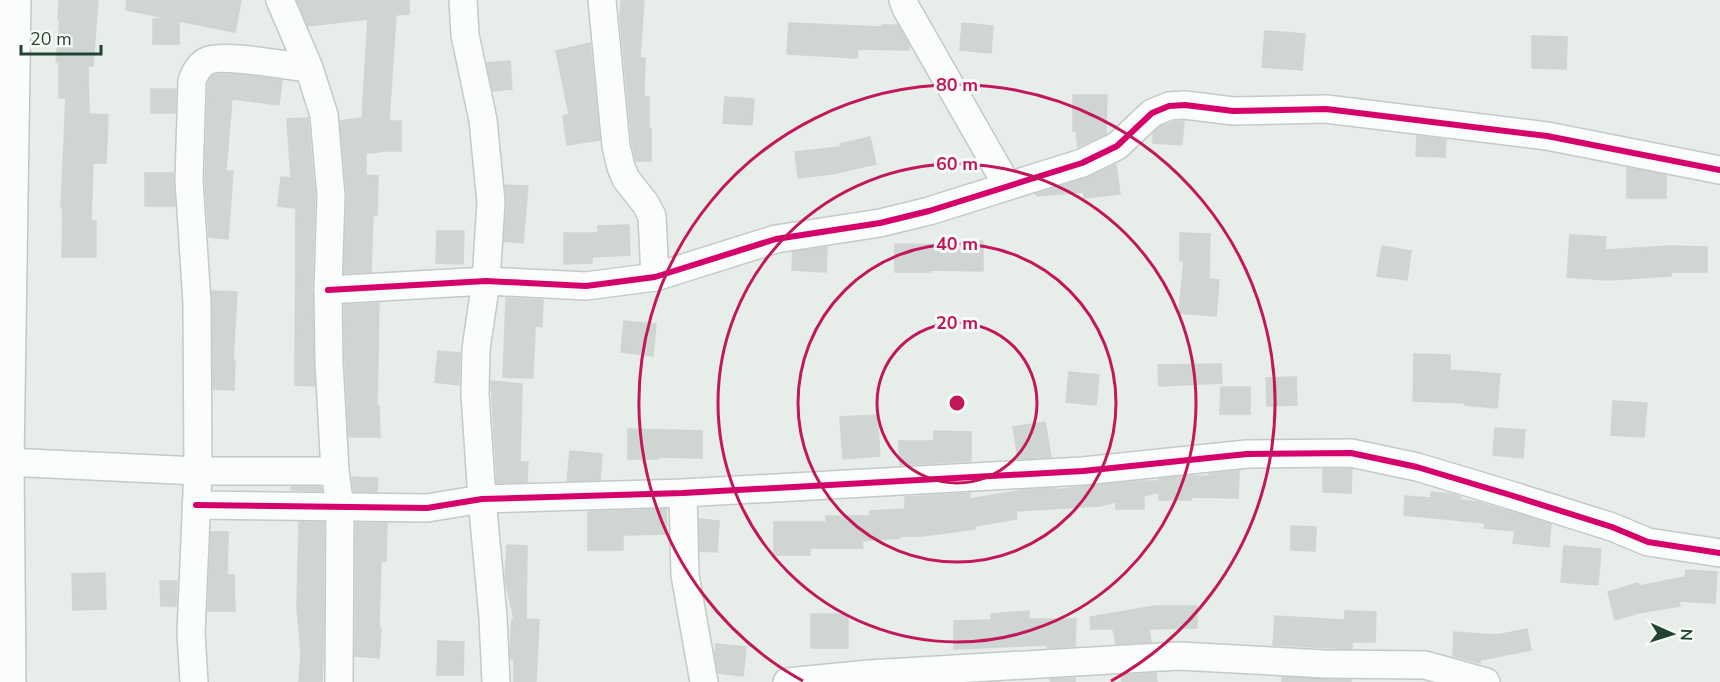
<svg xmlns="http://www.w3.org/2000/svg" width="1720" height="682" font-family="'Nunito Sans',sans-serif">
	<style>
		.building { fill: #cfd5d2; stroke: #cfd6d2; stroke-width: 1.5 }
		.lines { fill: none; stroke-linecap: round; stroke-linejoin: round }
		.minor-casing { stroke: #c4cac6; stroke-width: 30 }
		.secondary-casing { stroke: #c0c9c5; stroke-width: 36 }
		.minor { stroke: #fbfcfc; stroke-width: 27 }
		.secondary { stroke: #fbfcfc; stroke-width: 33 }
		.cycleway-casing { stroke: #f6fbf7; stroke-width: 10 }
		.cycleway { stroke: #d6006c; stroke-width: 6 }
		.ring { fill: none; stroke: #c2185b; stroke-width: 3 }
		.centre { fill: #c2185b; stroke: #f6fbf7; stroke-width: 3 }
		.ring-label { font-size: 18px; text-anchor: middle; font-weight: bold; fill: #c2185b; stroke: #f6fbf7; stroke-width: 6; stroke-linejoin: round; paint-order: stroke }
	</style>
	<rect width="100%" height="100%" fill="#e7ede9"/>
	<!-- building -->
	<g class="building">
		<path d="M59 0H98L93 66H88L89 114 108 115 106 163H93L91 221H96V257H62L63 208H61L66 98H59V63L56 62 60 20H58Z"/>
		<path d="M127 0H241L235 32 179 21V44H153V19H171L126 10Z"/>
		<path d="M297 0H409V14L396 15 389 121H401V151H379V152L366 153V175L378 176 377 215H373L371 272 344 273 347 195 340 121 362 118 368 19 308 26Z"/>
		<path d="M621 0H644L640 58H645L644 97H649V129H651V161H636L632 143 620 19Z"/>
		<path d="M789 23 882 27V25H898L909 45V50L858 49 857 58 787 54Z"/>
		<path d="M962 23 993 26 991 53 960 50Z"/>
		<path d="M1265 31 1305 34 1302 70 1262 67Z"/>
		<path d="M1532 36 1567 37 1566 69 1532 68Z"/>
		<path d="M590 43 600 140 567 145 563 116 569 114 556 51Z"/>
		<path d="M510 61 512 89 493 91 487 63Z"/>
		<path d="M219 74 241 75 282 80 279 105 232 99 226 171H233L228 239 209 237 205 180 208 84 212 76Z"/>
		<path d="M151 89H176L175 113H151Z"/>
		<path d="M1073 95H1107L1106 134 1078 147 1076 131H1073Z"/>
		<path d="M725 97 754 99 752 125 723 123Z"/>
		<path d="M308 118 315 196 312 290 315 386 295 385 296 208 278 206 281 177 291 178 287 119Z"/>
		<path d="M1184 121 1182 145 1153 143V134L1161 126 1173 122Z"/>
		<path d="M1417 136 1446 140 1445 157 1416 156Z"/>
		<path d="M870 137 876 164 832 174 798 178 795 152 841 147 840 144Z"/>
		<path d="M1116 164 1120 194 1084 198V192L1037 196 1036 194 1089 177Z"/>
		<path d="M1627 168 1666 175V198H1627Z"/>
		<path d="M145 173H173L175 206H145Z"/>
		<path d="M505 185 528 186 523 243 504 241 507 203Z"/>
		<path d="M629 225 630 255 592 257V263L564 264V233H598V226Z"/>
		<path d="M437 231H464L463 264 436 263Z"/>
		<path d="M1180 233 1210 234 1209 279 1219 280 1216 316 1179 313 1184 261H1180Z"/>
		<path d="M1570 235 1606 237 1605 250 1669 246 1707 247V272H1671V276L1608 280 1567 277Z"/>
		<path d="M950 241H983V271L930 270V272H895V244L950 245Z"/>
		<path d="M1382 246 1411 251 1407 280 1377 276Z"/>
		<path d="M827 247 826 272 792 270 793 252Z"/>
		<path d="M212 291 237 292 233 361H235L234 390 213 389Z"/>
		<path d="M506 298 543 300 542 327 535 326 533 378 503 377Z"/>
		<path d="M379 303 377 406H379L380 437H349L345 361 344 305Z"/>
		<path d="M624 321 656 324 653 356 621 352Z"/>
		<path d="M438 351 460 353 459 385 435 382Z"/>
		<path d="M1414 354 1450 355V370L1500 374 1497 408 1465 405V403L1413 401Z"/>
		<path d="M1221 364 1222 383 1159 386 1158 365Z"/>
		<path d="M1069 372 1099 375 1096 405 1066 402Z"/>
		<path d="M1296 377 1297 405 1267 406 1266 378Z"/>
		<path d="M491 381 522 384 520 462H528L527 482 497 483Z"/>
		<path d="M1221 387H1250V414H1220Z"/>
		<path d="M1613 401 1647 403 1644 437 1611 435Z"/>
		<path d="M877 415 880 456 843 459 840 417Z"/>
		<path d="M1045 422 1051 457 1018 459 1013 427Z"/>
		<path d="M1495 428 1525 430 1523 458 1493 455Z"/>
		<path d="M628 429 702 431V458L658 457V459H628Z"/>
		<path d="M934 431 971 432V461L900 465 899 441H934Z"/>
		<path d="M570 451 602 454 600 480 567 481Z"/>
		<path d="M1323 469H1352L1351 493 1323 492Z"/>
		<path d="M1239 471 1238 498 1191 497V500H1159V492L1144 496V509H1116V502L1099 506 1016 511 1017 519 975 526V529L922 536H900V538L862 541 863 548H810V555H774V522H826V516H870V511L905 509V497L970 493V499L1023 490 1056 488V490L1069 488 1143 481H1159V479L1187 476H1209V474Z"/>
		<path d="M352 477 378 478 377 492 354 491Z"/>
		<path d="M291 487H321L322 491 291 490Z"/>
		<path d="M1431 492 1451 494 1461 497V500L1478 502 1551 524 1549 547 1513 543 1515 531 1484 528 1485 523 1404 515 1405 496 1431 498Z"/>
		<path d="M666 509 667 534 623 535V550H588V512Z"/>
		<path d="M699 519 719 521 717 552 700 551Z"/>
		<path d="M299 522H324L323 654 322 682H299L301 652 297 608Z"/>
		<path d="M356 523H387L386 561H381L379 628H381L379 658 355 656Z"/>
		<path d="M1291 526 1316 527 1315 551 1291 550Z"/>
		<path d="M211 532H228L227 575H234L235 611H208Z"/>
		<path d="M507 545 527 546 526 619 539 620 536 682H514V659H511L510 650 512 619H514L505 579Z"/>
		<path d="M1564 546 1601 549 1598 585 1561 582Z"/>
		<path d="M1686 570 1717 572 1715 603 1679 601 1680 606 1638 613 1615 620 1608 592 1638 583 1639 586 1685 577Z"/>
		<path d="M105 573 106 609 73 610 72 574Z"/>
		<path d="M160 581H177L176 606H161Z"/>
		<path d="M1155 606H1197V628L1149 629 1151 642 1116 644 1113 629H1091L1090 617Z"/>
		<path d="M1029 611V619H1076L1075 646 1047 648V645L954 649V621L991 620V614Z"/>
		<path d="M1345 611 1376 612 1375 642H1352V649L1273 645 1275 616 1345 620Z"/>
		<rect x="811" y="614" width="37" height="34"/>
		<path d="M1527 629 1531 650 1480 660V663L1453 656 1454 632 1497 635Z"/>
		<path d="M438 641 464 642 463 675H437Z"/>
		<path d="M716 644 746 647 743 676 718 673 715 654Z"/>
		<path d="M1156 673 1157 682H1122L1121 675Z"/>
		<path d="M1282 677 1351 680V682H1282Z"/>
		<path d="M1075 678V682H1051L1050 679Z"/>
	</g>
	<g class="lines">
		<!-- minor casing -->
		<g class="minor-casing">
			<g id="minor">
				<path d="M280 0 309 68 324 115 331 196 328 290 329 362 335 471 340 507 339 682"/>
				<path d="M463 0 465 35 483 120 491 202 486 281 476 349 475 394 482 499 493 617 496 682"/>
				<path d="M602 0 616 146 621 167 626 179 645 203 652 216 655 277"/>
				<path d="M903 0 906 8 1007 185"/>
				<path d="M328 290 486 281 586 286 655 277 776 239 880 223 929 211 1082 163 1117 146 1152 113 1169 106 1185 105 1233 111 1326 109 1547 136 1720 170"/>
				<path d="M7 462 198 471H335"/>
				<path d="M683 493 685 575 704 682"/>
				<path d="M196 505 427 508 482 499 683 493 1083 471 1247 454 1351 453 1417 467 1507 494 1612 527 1648 542 1720 553"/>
				<path d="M194 682 191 633 198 471 197 303 189 180 192 81C195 72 199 64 209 60 225 54 288 66 309 68"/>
				<path d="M787 682 869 674 1179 656 1325 664 1425 665 1486 682"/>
			</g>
		</g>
		<!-- secondary casing -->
		<g class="secondary-casing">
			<path id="secondary" d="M9 682 7 462 14 0"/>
		</g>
		<!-- minor -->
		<use href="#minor" class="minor"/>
		<!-- secondary -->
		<use href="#secondary" class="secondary"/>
		<!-- cycleway casing -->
		<g class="cycleway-casing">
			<g id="cycleway">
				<path d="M328 290 486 281 586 286 655 277 776 239 880 223 929 211 1082 163 1117 146 1152 113 1169 106 1185 105 1233 111 1326 109 1547 136 1720 170"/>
				<path d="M196 505 427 508 482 499 683 493 1083 471 1247 454 1351 453 1417 467 1507 494 1612 527 1648 542 1720 553"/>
			</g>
		</g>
		<!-- cycleway -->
		<use href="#cycleway" class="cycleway"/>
	</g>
	<!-- distance rings -->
	<g class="ring">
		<circle cx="957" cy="403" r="80"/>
		<circle cx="957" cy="403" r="159"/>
		<circle cx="957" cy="403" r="239"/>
		<path d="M803 681A318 318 0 1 1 1111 681"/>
	</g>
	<circle cx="957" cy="403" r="9" class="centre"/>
	<g class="ring-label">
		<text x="957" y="91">80 m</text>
		<text x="957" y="170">60 m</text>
		<text x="957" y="250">40 m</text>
		<text x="957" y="329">20 m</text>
	</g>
	<!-- north arrow -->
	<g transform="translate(1672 634) rotate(93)" stroke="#f6fbf7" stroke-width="4.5" paint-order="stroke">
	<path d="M0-4.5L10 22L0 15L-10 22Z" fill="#224334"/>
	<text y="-9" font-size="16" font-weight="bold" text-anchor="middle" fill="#224334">N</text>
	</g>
	<!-- scale -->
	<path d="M21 45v9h80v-9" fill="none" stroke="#224334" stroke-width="3"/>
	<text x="30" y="45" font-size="18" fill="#224334" stroke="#f6fbf7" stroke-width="4.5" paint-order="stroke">20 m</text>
</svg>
